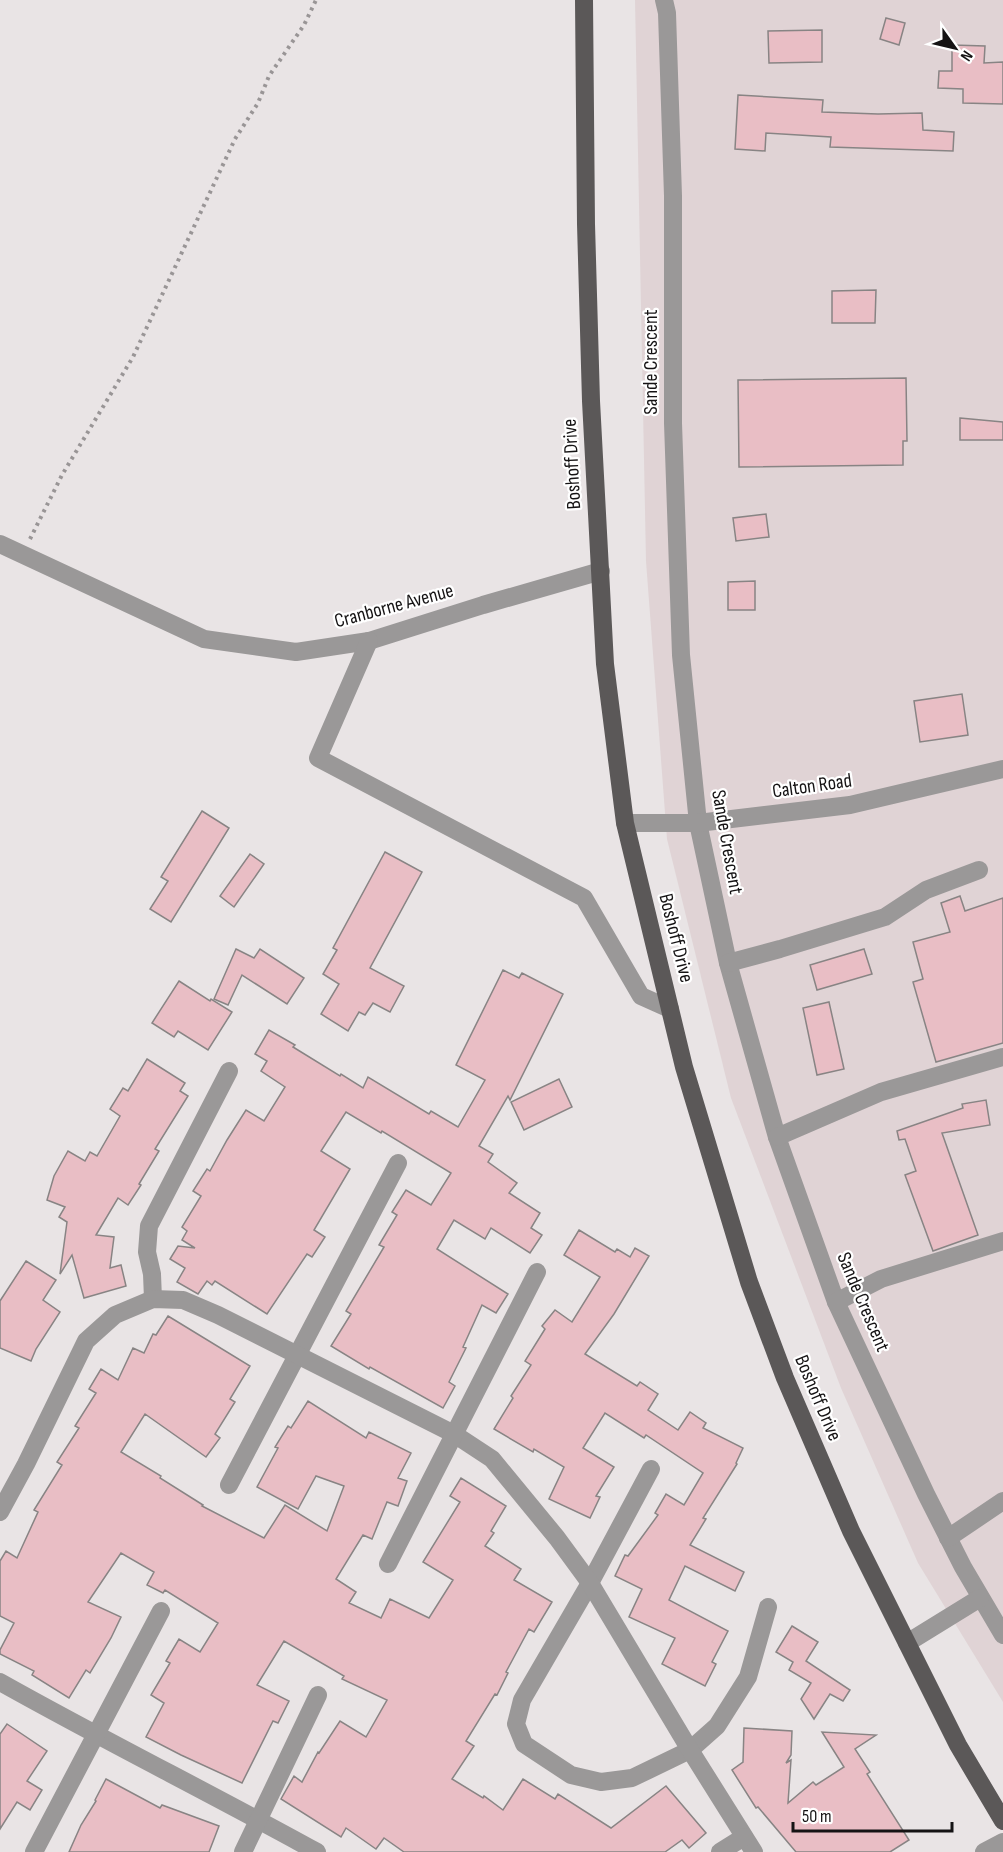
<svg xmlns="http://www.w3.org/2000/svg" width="1003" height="1852" font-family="'Sofia Sans Condensed',sans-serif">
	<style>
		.built { fill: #e0d3d5 }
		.building { fill: #e9bec5; stroke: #888484; stroke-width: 1.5 }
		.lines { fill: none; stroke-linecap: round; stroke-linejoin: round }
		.path { stroke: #999596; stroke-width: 4; stroke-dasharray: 3 4.5; stroke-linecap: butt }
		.minor { stroke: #9a9898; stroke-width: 18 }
		.major { stroke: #5b5858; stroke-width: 18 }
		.labels { text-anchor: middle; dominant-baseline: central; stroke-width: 4.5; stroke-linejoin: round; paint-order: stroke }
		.street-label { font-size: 20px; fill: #151314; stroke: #fff }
	</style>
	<rect width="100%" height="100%" fill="#e9e4e5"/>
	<!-- built -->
	<path class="built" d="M635 0H1003V1702L918 1563 841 1388 731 1098 667 839 646 561Z"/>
	<!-- building -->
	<g class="building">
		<path d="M886 18 905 23 899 45 880 39Z"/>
		<path d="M822 30V62L769 63 768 31Z"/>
		<path d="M952 45 985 46 984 63 1003 62V104L963 103V89L938 88 939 71H952Z"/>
		<path d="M738 95 823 100 822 112 878 114 922 113 923 130 954 132 953 151 830 147 831 137 766 133 765 151 735 149Z"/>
		<path d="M876 290 875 323H832V291Z"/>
		<path d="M906 378 907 441H903V465L739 467 738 380Z"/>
		<path d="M960 418 1003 422V440H960Z"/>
		<path d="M766 514 769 537 736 541 733 518Z"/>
		<path d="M755 581V610H728V582Z"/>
		<path d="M962 694 968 735 920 742 914 701Z"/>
		<path d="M202 811 229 828 171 922 150 909 168 881 161 877Z"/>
		<path d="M385 852 422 872 370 968 404 986 390 1012 373 1003 365 1015 359 1012 348 1031 321 1014 339 984 323 974 337 950 333 948Z"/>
		<path d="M250 854 264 864 234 907 220 896Z"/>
		<path d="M960 896 965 911 1003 898V1043L936 1062 913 982 923 979 913 942 950 932 941 903Z"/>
		<path d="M236 949 254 958 260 949 304 978 287 1004 242 975 228 1005 214 999Z"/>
		<path d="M864 949 872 974 817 990 810 965Z"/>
		<path d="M503 970 519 978 522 973 563 994 510 1100 508 1096 479 1146 493 1154 488 1162 517 1183 509 1193 540 1213 531 1228 542 1235 530 1253 491 1228 485 1239 454 1220 437 1249 508 1294 496 1313 482 1305 463 1347 466 1348 449 1382 455 1386 443 1408 370 1367 369 1369 331 1346 351 1314 346 1311 384 1247 379 1245 397 1215 392 1212 406 1190 431 1205 451 1173 382 1131 381 1133 346 1112 321 1151 350 1169 314 1230 325 1237 312 1257 307 1254 267 1314 215 1281 212 1285 207 1281 198 1294 177 1282 185 1268 170 1259 178 1246 195 1248 182 1240 187 1231 182 1227 201 1196 193 1191 207 1169 210 1171 227 1140 246 1110 264 1121 285 1087 261 1071 267 1061 255 1054 269 1030 295 1045 293 1047 340 1076 341 1074 363 1088 368 1077 429 1114 431 1111 458 1127 485 1080 456 1065Z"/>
		<path d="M179 981 210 1001 211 999 232 1012 208 1050 178 1031 174 1037 152 1023Z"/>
		<path d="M829 1002 844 1069 817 1075 803 1008Z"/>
		<path d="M147 1059 185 1083 180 1091 188 1096 155 1149 159 1151 139 1184 141 1185 128 1205 118 1198 96 1235 114 1237 110 1268 121 1265 126 1286 84 1298 72 1255 60 1274 67 1222 59 1217 65 1207 47 1200 54 1176 68 1151 85 1161 90 1152 97 1156 120 1116 110 1109 123 1088 128 1091Z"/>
		<path d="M559 1079 572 1107 524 1130 511 1102Z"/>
		<path d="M986 1100 990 1125 942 1133 978 1235 933 1251 905 1175 916 1171 905 1139 899 1140 897 1131 963 1108 962 1104Z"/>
		<path d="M579 1230 615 1252 617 1249 630 1257 635 1248 649 1256 614 1314 585 1354 637 1386 640 1382 658 1394 648 1410 678 1430 690 1412 706 1423 703 1428 743 1448 736 1463 737 1464 703 1518 706 1519 690 1545 744 1572 735 1591 685 1566 669 1600 728 1631 712 1662 716 1664 705 1686 662 1664 675 1638 629 1617 642 1589 615 1576 625 1555 628 1556 658 1515 655 1513 666 1494 684 1505 703 1473 646 1435 644 1438 605 1413 583 1448 614 1467 596 1496 600 1497 590 1518 549 1499 564 1467 534 1449 533 1452 494 1429 513 1398 511 1396 531 1365 525 1361 545 1329 542 1326 555 1310 572 1322 600 1277 564 1255Z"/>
		<path d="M26 1261 56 1280 43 1300 60 1312 36 1349 31 1361 0 1348V1301Z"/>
		<path d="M168 1316 250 1366 230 1399 235 1402 215 1434 220 1438 206 1457 145 1414 121 1452 161 1476 160 1478 203 1505 202 1506 264 1538 285 1505 327 1531 344 1486 316 1476 298 1509 257 1487 278 1448 275 1447 288 1426 291 1428 308 1401 366 1438 369 1432 411 1453 398 1478 407 1481 398 1506 387 1502 372 1539 363 1535 336 1579 356 1592 349 1603 381 1618 390 1599 429 1618 453 1580 423 1562 460 1502 450 1496 461 1478 506 1506 491 1531 494 1533 485 1546 521 1569 514 1580 552 1602 534 1632 529 1629 506 1672 508 1673 497 1695 495 1694 466 1741 474 1746 452 1779 483 1798 484 1796 503 1810 523 1779 555 1799 558 1794 611 1828 666 1786 706 1833 689 1848 682 1840 665 1852H404L384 1838 376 1849 346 1828 341 1837 281 1799 294 1776 302 1782 318 1752 319 1753 340 1721 366 1737 387 1700 342 1679 344 1676 284 1641 257 1685 289 1701 278 1723 273 1721 242 1783 181 1755 146 1737 164 1703 151 1695 170 1663 166 1661 179 1639 200 1652 218 1623 165 1590 163 1593 147 1585 154 1572 121 1553 88 1602 121 1617 111 1638 90 1673 86 1670 69 1698 32 1675 34 1671 0 1654V1650L14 1623 0 1616V1561L6 1551 17 1558 38 1512 34 1510 62 1465 57 1462 79 1428 75 1426 96 1393 89 1389 101 1369 118 1380 133 1348 144 1353 153 1334 156 1335Z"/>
		<path d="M792 1626 818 1642 806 1661 850 1690 843 1701 830 1694 814 1719 801 1699 811 1683 789 1670 793 1662 776 1652Z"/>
		<path d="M7 1724 47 1751 27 1781 42 1790 30 1810 17 1802 0 1829V1734Z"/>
		<path d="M744 1728 792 1731 791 1755 786 1763 791 1760 788 1803 813 1782 816 1785 844 1767 822 1732 876 1735 855 1749 870 1772 867 1774 909 1840 890 1852H796L758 1807 756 1808 732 1770 743 1762Z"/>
		<path d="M106 1779 160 1808 162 1805 219 1826 209 1852H69L81 1825 96 1801 95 1800Z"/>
	</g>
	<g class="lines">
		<!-- path -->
		<path class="path" d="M30 539 62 475 133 357 235 139 258 103 269 76 304 25 316 0"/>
		<!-- minor -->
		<g class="minor">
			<path d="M664 0 667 13 673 196V423L681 655 698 823 728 963 777 1137 836 1302 926 1494 963 1567 1003 1635"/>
			<path d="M0 544 204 639 296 652 369 641 483 605 601 571"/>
			<path d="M369 641 318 758 584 898 641 996 670 1009"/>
			<path d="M625 823H698L850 805 1003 769"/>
			<path d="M728 963 780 949 885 917 926 890 979 870"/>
			<path d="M777 1137 881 1092 1003 1057"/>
			<path d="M153 1299 152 1274 147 1252 149 1226 229 1071"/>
			<path d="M836 1302 881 1279 1003 1241"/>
			<path d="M651 1469 590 1583 522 1700 516 1724 524 1744 571 1775 601 1782 632 1778 690 1750 717 1726 748 1677 768 1607"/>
			<path d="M229 1485 398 1163"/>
			<path d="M0 1512 26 1464 86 1341 115 1315 153 1299 183 1300 218 1315 454 1434 492 1459 557 1538 590 1583 690 1750 754 1852"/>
			<path d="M948 1538 1003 1501"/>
			<path d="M388 1564 537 1272"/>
			<path d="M907 1643 980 1598"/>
			<path d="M0 1682C105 1741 212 1794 317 1852"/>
			<path d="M34 1852 161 1611"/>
			<path d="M243 1852 318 1695"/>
			<path d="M720 1852 744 1837"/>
			<path d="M984 1852 1003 1842"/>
		</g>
		<!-- major -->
		<path class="major" d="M584 0 586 224 591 401 605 664 625 823 684 1067 749 1282 785 1378 851 1531 958 1745 1003 1821"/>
	</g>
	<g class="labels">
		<!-- street labels -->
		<g class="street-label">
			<text transform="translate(651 362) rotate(-90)">Sande Crescent</text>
			<text transform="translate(572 464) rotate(-93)">Boshoff Drive</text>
			<text transform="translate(394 606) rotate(-15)">Cranborne Avenue</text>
			<text transform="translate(812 786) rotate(-8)">Calton Road</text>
			<text transform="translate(727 842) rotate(80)">Sande Crescent</text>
			<text transform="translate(676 938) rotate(76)">Boshoff Drive</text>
			<text transform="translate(863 1302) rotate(67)">Sande Crescent</text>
			<text transform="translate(818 1398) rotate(67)">Boshoff Drive</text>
		</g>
	</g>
	<!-- north arrow -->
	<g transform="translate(955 48) rotate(124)" stroke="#ffffff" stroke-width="4.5" paint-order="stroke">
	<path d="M0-4.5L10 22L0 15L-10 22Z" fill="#151314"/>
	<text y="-9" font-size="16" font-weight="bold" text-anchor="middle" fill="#151314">N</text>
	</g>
	<!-- scale -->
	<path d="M793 1822v9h159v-9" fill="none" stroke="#151314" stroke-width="3"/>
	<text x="802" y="1822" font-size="18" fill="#151314" stroke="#ffffff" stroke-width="4.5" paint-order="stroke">50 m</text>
</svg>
